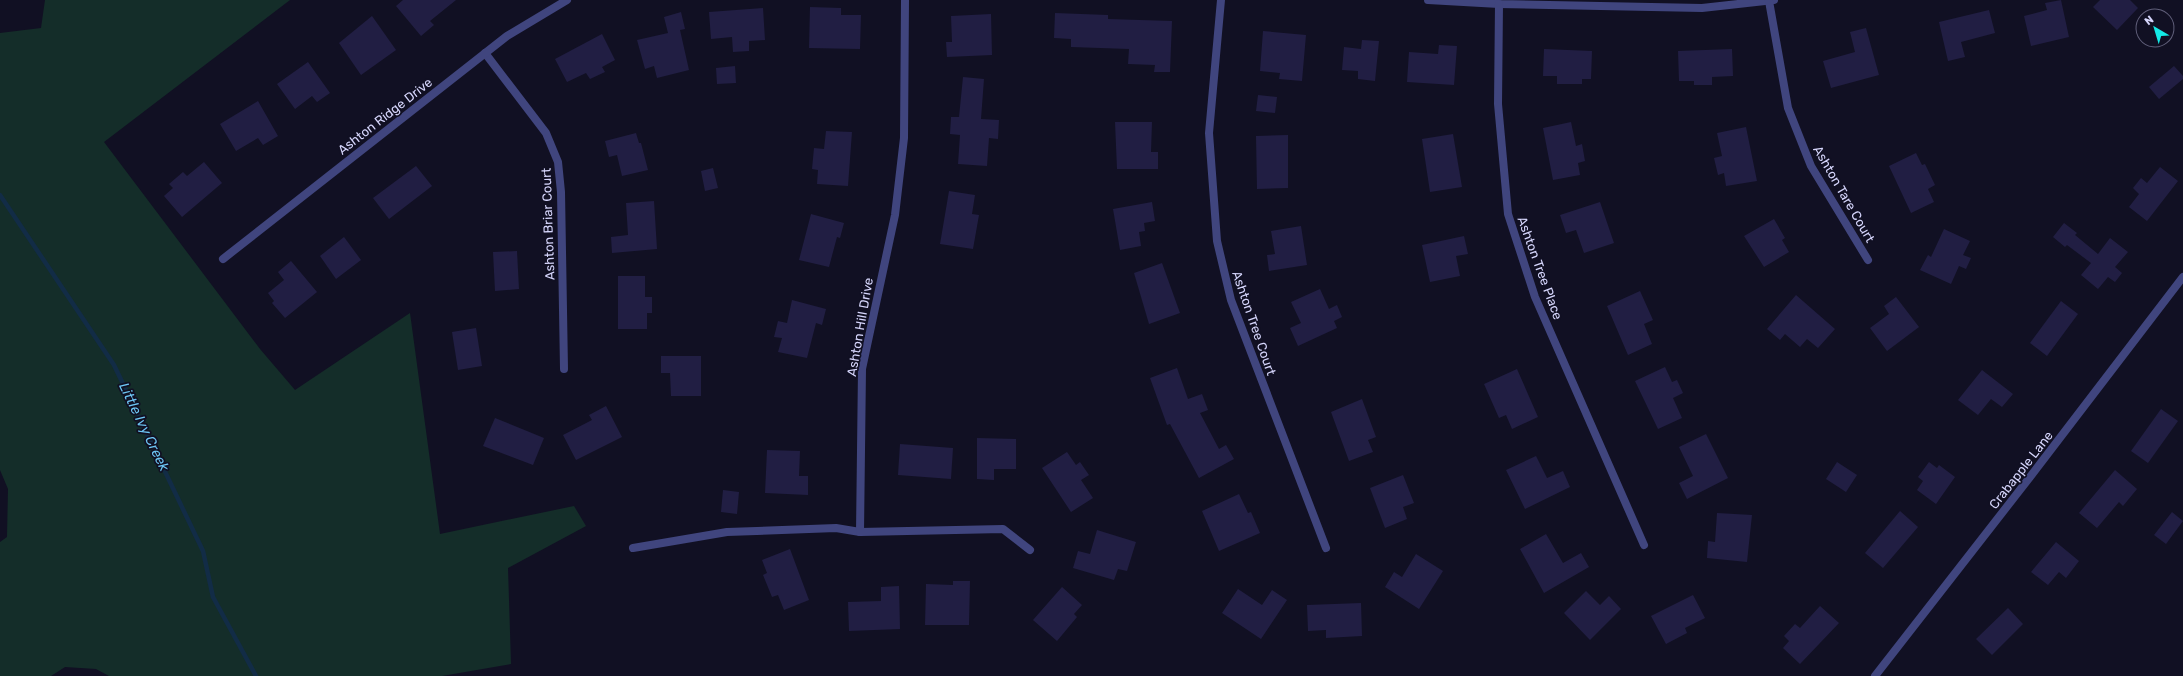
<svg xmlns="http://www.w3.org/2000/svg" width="2183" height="676" font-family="Rubik,sans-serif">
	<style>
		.green { fill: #142d29 }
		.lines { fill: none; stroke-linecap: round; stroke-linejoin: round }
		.stream { stroke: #122c46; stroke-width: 4.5 }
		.building { fill: #211e43 }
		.service { stroke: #40457e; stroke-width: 8 }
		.minor { stroke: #40457e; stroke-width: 8 }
		.labels { text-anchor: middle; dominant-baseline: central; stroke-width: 3.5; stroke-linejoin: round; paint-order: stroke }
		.street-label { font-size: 13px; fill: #d6d6fc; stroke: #111023 }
		.water-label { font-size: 14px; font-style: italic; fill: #6dc5f3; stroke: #111023 }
	</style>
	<rect width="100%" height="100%" fill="#111023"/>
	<!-- green -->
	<path class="green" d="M45 0H290L104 142 260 349 295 390 410 313 440 534 574 506 586 526 508 568 511 664 442 676H109L96 669 65 667 51 676H0V542L7 537 8 489 0 470V33L41 28Z"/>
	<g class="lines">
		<!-- stream -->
		<path class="stream" d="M0 195 114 365 203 551 213 597 256 676"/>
	</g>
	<!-- building -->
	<g class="building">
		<path d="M403 0H456L430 21 434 25 421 36 396 6Z"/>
		<path d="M2061 0 2069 37 2031 46 2024 16 2047 10 2045 3Z"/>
		<path d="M2100 0H2130L2138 8 2117 30 2093 7Z"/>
		<path d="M810 7 841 8V15H861L860 49 809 48Z"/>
		<path d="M763 8 765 40 749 41V51L733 52 732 37 711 39 709 12Z"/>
		<path d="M1989 10 1995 33 1961 42 1965 57 1948 61 1939 22Z"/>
		<path d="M681 12 685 29 680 30 689 70 657 78 654 66 645 69 637 40 668 33 664 17Z"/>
		<path d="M1055 13 1108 15V19L1172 21 1170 72H1154L1155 65 1128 64 1129 49 1071 47V39L1054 38Z"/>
		<path d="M991 14 992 55 947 57 946 42H952L951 16Z"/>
		<path d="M372 16 396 50 361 75 339 43Z"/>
		<path d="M1866 28 1879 75 1831 88 1823 61 1855 52 1850 32Z"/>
		<path d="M1263 31 1306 35 1302 81 1279 79 1280 73 1260 71Z"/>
		<path d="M602 34 615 60 602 67 605 72 590 79 586 73 567 82 555 59Z"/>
		<path d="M1362 40 1379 41 1375 81 1358 79V71L1342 70 1344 47 1361 49Z"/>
		<path d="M1439 45 1457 46 1454 85 1407 82 1409 52 1438 54Z"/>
		<path d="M1544 49 1592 51 1591 79H1582V84H1557V76H1543Z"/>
		<path d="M1732 49 1733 76 1712 77V85H1694V81H1679L1678 51Z"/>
		<path d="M308 62 330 93 317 102 312 96 295 109 277 84Z"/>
		<path d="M735 66 736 83 717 84 716 68Z"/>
		<path d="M2174 66 2183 76V79L2159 99 2149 87Z"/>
		<path d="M963 77 984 79 981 119 999 120 998 139 989 138 987 166 958 164 960 135 950 134 951 117H959Z"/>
		<path d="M1258 95 1277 97 1275 113 1256 111Z"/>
		<path d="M258 101 278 136 263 145 258 138 236 151 220 124Z"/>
		<path d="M1115 122H1152L1151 152H1158V169H1117Z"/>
		<path d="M1571 122 1576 146 1582 144 1585 161 1578 163 1580 175 1553 180 1543 128Z"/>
		<path d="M1746 127 1757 181 1726 186 1724 173 1718 175 1714 158 1722 156 1717 133Z"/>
		<path d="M826 131 852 132 848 186 817 184 818 170 812 169 814 148 824 149Z"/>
		<path d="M636 133 639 143H641L648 170 622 176 617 155 609 157 605 141Z"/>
		<path d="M1453 134 1462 187 1430 192 1422 139Z"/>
		<path d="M1288 135V188L1257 189 1256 136Z"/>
		<path d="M1916 153 1922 165 1925 164 1935 185 1928 189 1934 202 1911 213 1889 166Z"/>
		<path d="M204 162 222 183 182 217 164 196 173 188 169 184 183 172 187 176Z"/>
		<path d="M416 166 432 186 389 219 373 198Z"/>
		<path d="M2160 167 2178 181 2147 221 2129 207 2139 194 2133 188 2141 178 2147 183Z"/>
		<path d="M713 168 718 188 705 191 701 171Z"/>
		<path d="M949 191 975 195 972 214 979 215 973 249 940 244Z"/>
		<path d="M654 201 657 249 612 253 611 237 628 235 626 203Z"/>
		<path d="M1152 202 1155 221 1144 223 1145 231 1139 232 1141 246 1120 250 1113 209Z"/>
		<path d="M1600 202 1614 243 1584 253 1576 230 1566 233 1560 215Z"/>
		<path d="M811 214 844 223 840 238 837 237 829 267 799 260Z"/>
		<path d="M1774 219 1785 238 1782 240 1789 252 1764 267 1744 236Z"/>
		<path d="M2064 223 2077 233 2075 235 2098 254 2110 238 2128 252 2115 267 2122 273 2115 282 2108 277 2098 289 2081 275 2091 263 2067 245 2065 247 2053 237Z"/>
		<path d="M1301 226 1307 265 1269 271 1267 255 1275 254 1271 231Z"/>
		<path d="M1944 229 1970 241 1963 255 1971 258 1966 269 1959 266 1951 284 1920 270 1928 255 1931 257Z"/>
		<path d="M1464 236 1468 254 1456 256 1460 276 1430 282 1422 245Z"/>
		<path d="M344 237 361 260 336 279 320 256Z"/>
		<path d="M517 251 519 289 495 291 493 252Z"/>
		<path d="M291 261 317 292 285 318 272 303 274 301 268 293 284 280 278 272Z"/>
		<path d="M1162 263 1180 313 1149 324 1134 273Z"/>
		<path d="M618 276H645V297H652V313H647V329H618Z"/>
		<path d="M1320 289 1329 309 1337 305 1342 317 1334 321 1337 328 1298 346 1290 328 1301 323 1291 302Z"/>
		<path d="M1640 291 1653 320 1644 324 1652 344 1628 355 1607 306Z"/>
		<path d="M1796 295 1835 329 1818 348 1807 339 1800 347 1785 334 1780 340 1767 329Z"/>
		<path d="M1896 297 1919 327 1887 351 1870 328 1889 314 1884 306Z"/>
		<path d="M792 300 826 309 822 325 816 323 807 358 778 352 782 338 774 337 778 321 787 323Z"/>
		<path d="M2061 301 2078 314 2047 356 2030 343Z"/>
		<path d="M476 328 482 366 458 370 452 332Z"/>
		<path d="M661 356H701V396H671L670 373H661Z"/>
		<path d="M1665 367 1672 382 1677 380 1683 393 1673 398 1682 418 1658 429 1635 381Z"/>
		<path d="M1177 368 1188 399 1202 394 1208 410 1200 413 1219 449 1226 445 1234 459 1199 478 1170 424 1167 425 1150 378Z"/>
		<path d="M1517 369 1538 417 1512 429 1506 415 1499 418 1484 384Z"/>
		<path d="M1982 370 2013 394 2002 407 1991 399 1978 415 1958 400Z"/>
		<path d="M1362 399 1376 437 1368 440 1373 452 1349 461 1331 412Z"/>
		<path d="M606 406 622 437 576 460 563 435 592 420 589 415Z"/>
		<path d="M2161 409 2178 421 2148 463 2131 451Z"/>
		<path d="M495 418 544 438 533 465 483 446Z"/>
		<path d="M1706 434 1728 478 1687 499 1679 483 1693 476 1679 447Z"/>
		<path d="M977 438 1016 439V469H994V480L977 479Z"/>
		<path d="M900 444 953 448 951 479 898 475Z"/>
		<path d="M767 450 800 451 799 476H808V495L765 493Z"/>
		<path d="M1067 452 1076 465 1080 462 1089 475 1081 480 1093 498 1071 512 1042 468Z"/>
		<path d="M1536 456 1547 478 1563 471 1570 487 1525 509 1506 470Z"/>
		<path d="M1837 462 1857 475 1846 492 1826 479Z"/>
		<path d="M1929 462 1937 468 1939 465 1955 477 1936 504 1917 490 1923 481 1918 477Z"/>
		<path d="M2115 470 2137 489 2123 506 2119 502 2097 528 2079 513Z"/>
		<path d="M1403 475 1414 503 1403 507 1407 519 1385 528 1370 488Z"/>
		<path d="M723 490 739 492 737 514 721 512Z"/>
		<path d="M1239 494 1248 513 1251 512 1260 533 1219 551 1202 511Z"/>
		<path d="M1900 511 1918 527 1883 568 1865 553Z"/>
		<path d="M2172 512 2183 521 2166 544 2154 535Z"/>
		<path d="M1717 513 1752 515 1747 562 1707 558 1708 541 1715 542Z"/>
		<path d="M1097 530 1136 542 1127 571 1118 569 1114 580 1073 568 1078 551 1090 554Z"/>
		<path d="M1546 534 1563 563 1581 553 1589 567 1544 593 1520 549Z"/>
		<path d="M2056 542 2079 561 2066 578 2059 572 2048 585 2031 572Z"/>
		<path d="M790 549 809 600 784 610 778 595 772 597 763 575 767 573 762 560Z"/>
		<path d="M1416 554 1443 571 1419 609 1385 587 1394 572 1402 577Z"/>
		<path d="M953 581H970L969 625H925L926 584 953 585Z"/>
		<path d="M899 586 900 629 849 631 848 602 881 601V587Z"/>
		<path d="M1062 587 1082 605 1074 614 1077 617 1057 641 1033 620Z"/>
		<path d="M1238 589 1262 605 1272 590 1287 600 1261 639 1222 613Z"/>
		<path d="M1586 591 1600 605 1609 596 1621 609 1590 640 1564 613Z"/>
		<path d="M1693 595 1705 618 1685 628 1687 633 1666 644 1651 616Z"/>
		<path d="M1361 603 1362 636 1326 638V630L1308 631 1307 605Z"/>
		<path d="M1820 606 1839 623 1800 664 1783 648 1789 641 1784 636 1795 624 1800 628Z"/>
		<path d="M2008 608 2023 624 1992 655 1976 639Z"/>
	</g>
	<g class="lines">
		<!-- service -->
		<path class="service" d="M633 548 727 532 836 528 860 532"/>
		<!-- minor -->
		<g class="minor">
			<path d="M905 0 904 138 895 215 862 369 860 532 1003 529 1030 550"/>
			<path d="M1221 0 1209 133 1217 241 1231 300 1326 548"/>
			<path d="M1428 0 1499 4 1702 8 1774 0"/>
			<path d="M1769 1 1788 108 1811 166 1868 260"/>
			<path d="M1499 4 1498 104 1508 214 1535 297 1644 545"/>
			<path d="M485 53 546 133 558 162 561 192 564 369"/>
			<path d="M223 259 507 36 567 0"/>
			<path d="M1875 676 2030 477 2183 277"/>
		</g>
	</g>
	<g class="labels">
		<!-- street labels -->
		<g class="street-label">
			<text transform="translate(385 116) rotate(-38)">Ashton Ridge Drive</text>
			<text transform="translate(1844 194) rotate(60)">Ashton Tare Court</text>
			<text transform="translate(548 224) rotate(-92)">Ashton Briar Court</text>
			<text transform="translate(1540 268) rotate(70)">Ashton Tree Place</text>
			<text transform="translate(1254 323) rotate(71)">Ashton Tree Court</text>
			<text transform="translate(860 327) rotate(-80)">Ashton Hill Drive</text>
			<text transform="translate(2021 470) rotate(-52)">Crabapple Lane</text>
		</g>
		<!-- water labels -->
		<g class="water-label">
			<text transform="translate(144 427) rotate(64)">Little Ivy Creek</text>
		</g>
	</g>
	<!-- north arrow -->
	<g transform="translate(2155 28) rotate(322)"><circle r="19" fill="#111023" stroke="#605f7a"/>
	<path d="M0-3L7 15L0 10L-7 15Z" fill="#14eae6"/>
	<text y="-6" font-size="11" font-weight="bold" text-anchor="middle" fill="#d6d6fc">N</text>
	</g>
</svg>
